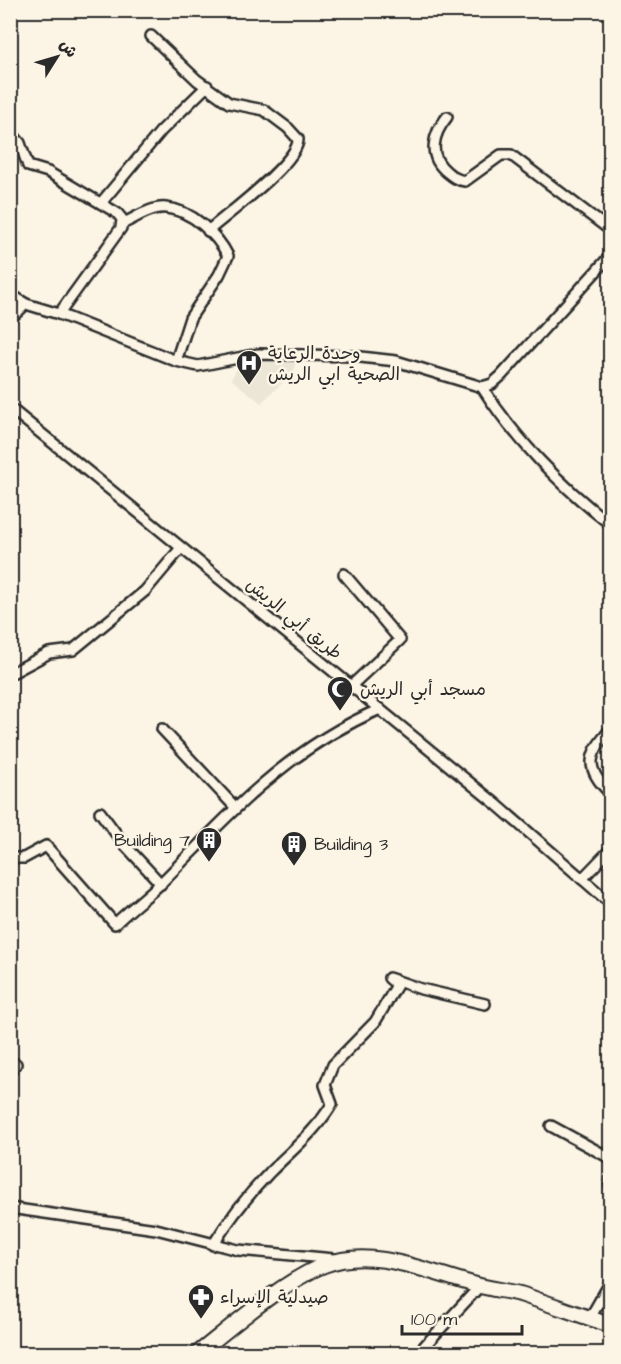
<svg xmlns="http://www.w3.org/2000/svg" width="621" height="1364" font-family="'Architects Daughter','Playpen Sans Arabic',sans-serif">
	<style>
		.built { fill: #ece6d7 }
		.lines { fill: none; stroke-linecap: round; stroke-linejoin: round }
		.minor-casing { stroke: #2b2b2b; stroke-width: 14 }
		.highway-casing { stroke: #2b2b2b; stroke-width: 18 }
		.minor { stroke: #fcf5e5; stroke-width: 9 }
		.highway { stroke: #fcf5e5; stroke-width: 14 }
		.labels { text-anchor: middle; dominant-baseline: central; stroke-width: 5; stroke-linejoin: round; paint-order: stroke }
		.poi-label { font-size: 18px; fill: #2b2b2b; stroke: #fcf5e5; text-anchor: start }
		.street-label { font-size: 18px; fill: #2b2b2b; stroke: #fcf5e5 }
	</style>
	<rect width="100%" height="100%" fill="#fcf5e5"/>
	<filter id="ink" filterUnits="userSpaceOnUse"><feTurbulence type="fractalNoise" baseFrequency=".0167" numOctaves="2"/><feDisplacementMap in="SourceGraphic" scale="12" xChannelSelector="R" yChannelSelector="G"/><feConvolveMatrix kernelMatrix="1 2 1 2 8 2 1 2 1" color-interpolation-filters="sRGB"/></filter>
	<g filter="url(#ink)">
		<!-- built -->
		<path class="built" d="M297 358 294 372 261 403 231 379 241 362Z"/>
		<g class="lines">
			<!-- minor casing -->
			<g class="minor-casing">
				<g id="minor">
					<path d="M151 36 197 80 229 103 264 110 288 128 298 139C300 161 226 215 208 231"/>
					<path d="M447 117C433 134 427 156 447 172 453 177 457 180 465 181L501 155H511L610 230"/>
					<path d="M10 131 20 143 28 166 48 172 117 213 122 219 121 228 59 314"/>
					<path d="M101 203 161 131 207 86"/>
					<path d="M122 224C135 218 153 206 166 208 191 210 217 234 228 256L219 275 190 318 176 361"/>
					<path d="M10 294 26 304 59 314 176 361 198 366 258 354 352 356 396 361 482 387 492 384 501 376 610 256"/>
					<path d="M10 319 26 304"/>
					<path d="M482 387C515 439 562 487 610 524"/>
					<path d="M10 408 496 804 610 903"/>
					<path d="M344 574 400 640 351 686"/>
					<path d="M10 674 49 653 73 650 145 591 181 548"/>
					<path d="M162 729 235 807"/>
					<path d="M610 730C588 755 584 768 610 793"/>
					<path d="M100 812 123 843 161 884"/>
					<path d="M10 858H24L46 846 115 924C130 909 148 896 163 881 233 811 286 750 380 709"/>
					<path d="M582 879 610 850"/>
					<path d="M10 1071 16 1064"/>
					<path d="M551 1126 610 1158"/>
					<path d="M610 1180V1186"/>
					<path d="M10 1208 156 1229 238 1250 334 1259"/>
					<path d="M213 1245C229 1219 248 1195 270 1172 292 1150 316 1131 332 1104L325 1085 333 1065 375 1022 397 985 389 978 421 989 485 1004"/>
					<path d="M590 1318 610 1283"/>
					<path d="M417 1354 480 1286"/>
				</g>
			</g>
			<!-- highway casing -->
			<g class="highway-casing">
				<path id="highway" d="M197 1354C234 1325 282 1282 324 1265 375 1245 431 1274 480 1286 493 1289 507 1291 520 1294 550 1304 580 1315 610 1325"/>
			</g>
			<!-- minor -->
			<use href="#minor" class="minor"/>
			<!-- highway -->
			<use href="#highway" class="highway"/>
		</g>
	</g>
	<!-- icons -->
	<defs>
		<g id="hospital-pin" transform="scale(1.35)"><path d="M0 17L-7.5 6A9.5 9.5 0 1 1 7.5 6Z" fill="#2b2b2b" stroke="#fcf5e5"/><path d="M-5-5h3v3.5h4V-5h3V5h-3V1.5h-4V5h-3Z" fill="#fff"/></g>
		<g id="mosque-pin" transform="scale(1.35)"><path d="M0 17L-7.5 6A9.5 9.5 0 1 1 7.5 6Z" fill="#2b2b2b" stroke="#fcf5e5"/><path d="M3.5-4.9A6 6 0 1 0 3.5 4.9A5 5 0 1 1 3.5-4.9Z" fill="#fff"/></g>
		<g id="building-pin" transform="scale(1.35)"><path d="M0 17L-7.5 6A9.5 9.5 0 1 1 7.5 6Z" fill="#2b2b2b" stroke="#fcf5e5"/><path d="M-4-6H4V6H1V3H-1V6H-4ZM-2.5-4.3h1.7v1.8h-1.7ZM.8-4.3h1.7v1.8H.8ZM-2.5-1h1.7V.8h-1.7ZM.8-1h1.7V.8H.8Z" fill="#fff"/></g>
		<g id="pharmacy-pin" transform="scale(1.35)"><path d="M0 17L-7.5 6A9.5 9.5 0 1 1 7.5 6Z" fill="#2b2b2b" stroke="#fcf5e5"/><path d="M-2-6h4v4h4v4h-4v4h-4v-4h-4v-4h4Z" fill="#fff"/></g>
	</defs>
	<g fill-rule="evenodd">
		<use href="#hospital-pin" x="249" y="363"/>
		<use href="#mosque-pin" x="340" y="689"/>
		<use href="#building-pin" x="209" y="840"/>
		<use href="#building-pin" x="294" y="844"/>
		<use href="#pharmacy-pin" x="201" y="1297"/>
	</g>
	<g class="labels">
		<!-- poi labels -->
		<g class="poi-label">
			<text x="268" y="353">وحدة الرعاية<tspan x="268" dy="21">الصحية ابي الريش</tspan></text>
			<text x="360" y="689">مسجد أبي الريش</text>
			<text x="190" y="840" text-anchor="end">Building 7</text>
			<text x="314" y="844">Building 3</text>
			<text x="220" y="1297">صيدلية الإسراء</text>
		</g>
		<!-- street labels -->
		<g class="street-label">
			<text transform="translate(294 619) rotate(39)">طريق أبي الريش</text>
		</g>
	</g>
	<!-- margin -->
	<rect width="621" height="1364" fill="none" stroke="#fcf5e5" stroke-width="36"/>
	<rect x="18" y="18" width="585" height="1328" fill="none" stroke="#2b2b2b" stroke-width="2" filter="url(#ink)"/>
	<!-- north arrow -->
	<g transform="translate(57 57) rotate(53)" stroke="#fcf5e5" stroke-width="4.5" paint-order="stroke">
	<path d="M0-4.5L10 22L0 15L-10 22Z" fill="#2b2b2b"/>
	<text y="-9" font-size="16" font-weight="bold" text-anchor="middle" fill="#2b2b2b">ش</text>
	</g>
	<!-- scale -->
	<path d="M402 1325v9h120v-9" fill="none" stroke="#2b2b2b" stroke-width="3"/>
	<text x="411" y="1325" font-size="18" fill="#2b2b2b" stroke="#fcf5e5" stroke-width="4.5" paint-order="stroke">100 m</text>
</svg>
